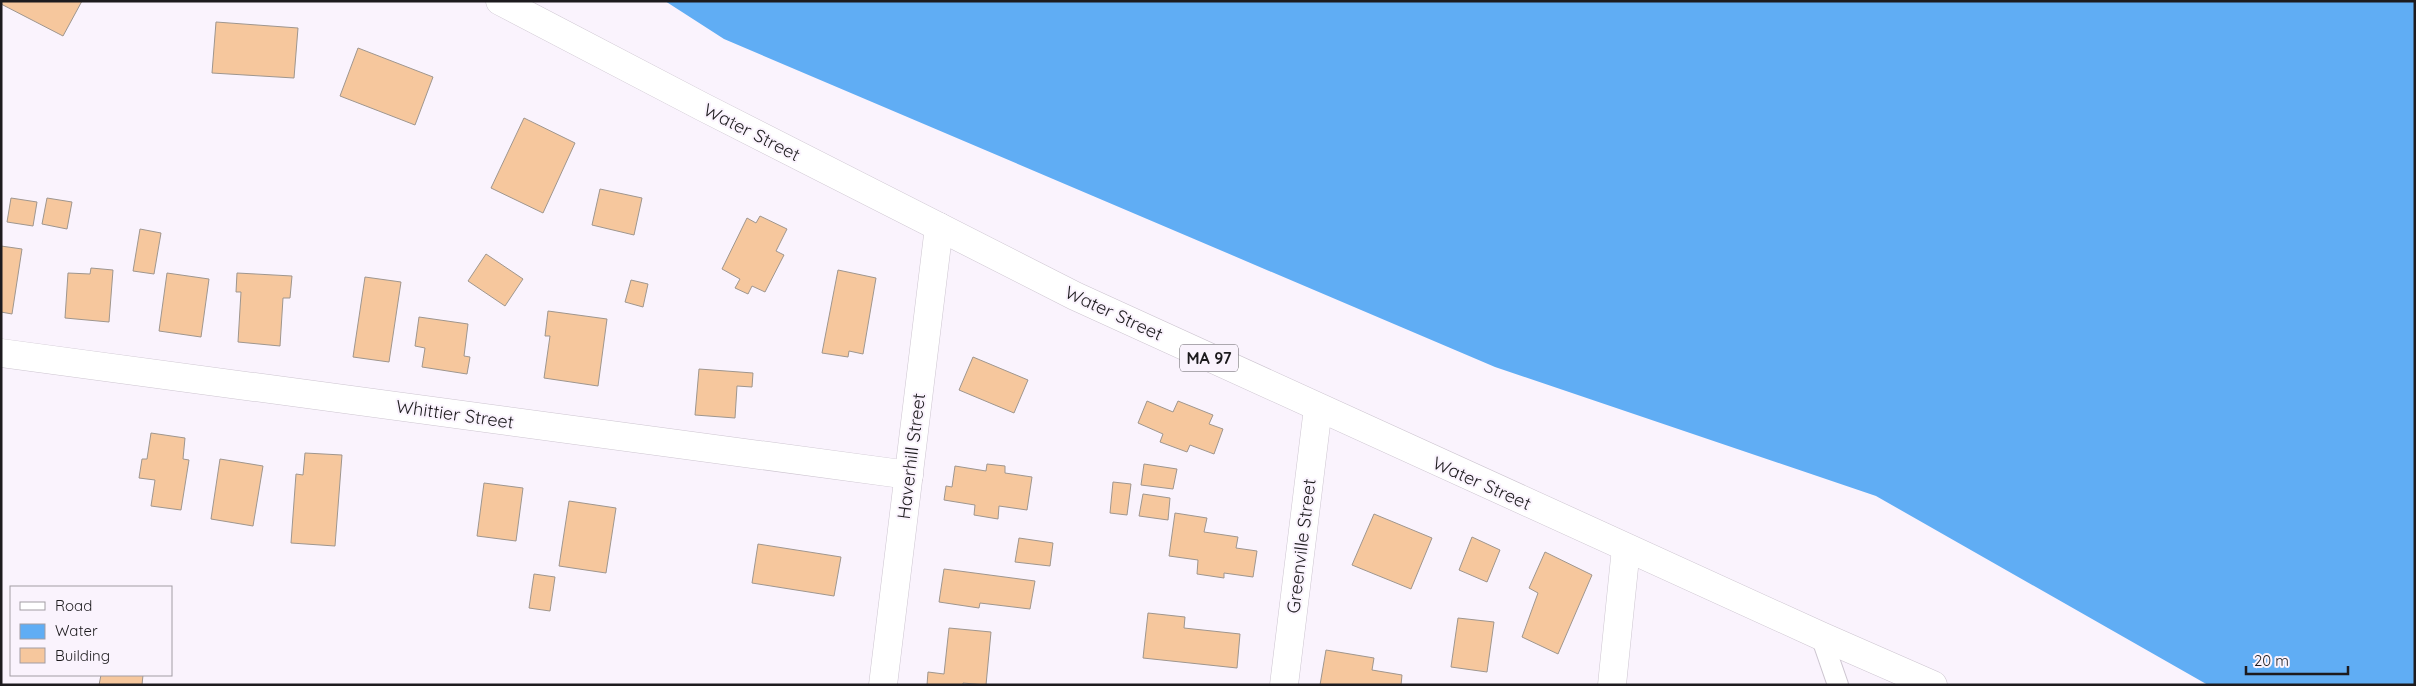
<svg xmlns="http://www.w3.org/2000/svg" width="2416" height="686" font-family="Quicksand,sans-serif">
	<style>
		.water { fill: #60adf4 }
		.building { fill: #f6c79d; stroke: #9f968e }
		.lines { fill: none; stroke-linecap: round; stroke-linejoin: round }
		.service-casing { stroke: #cdc5d0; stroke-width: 22 }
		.minor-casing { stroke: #cdc5d0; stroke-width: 29 }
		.primary-casing { stroke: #cdc5d0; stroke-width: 29 }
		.service { stroke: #fff; stroke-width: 20 }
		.minor { stroke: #fff; stroke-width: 28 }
		.primary { stroke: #fff; stroke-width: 28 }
		.labels { text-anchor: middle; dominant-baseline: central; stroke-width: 4; stroke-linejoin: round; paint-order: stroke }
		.shield { fill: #faf3fd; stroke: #5f5c61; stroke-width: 1 }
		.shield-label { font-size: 16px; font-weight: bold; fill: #1d1b1e }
		.street-label { font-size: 18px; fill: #1d1b1e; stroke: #faf3fd }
	</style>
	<rect width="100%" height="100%" fill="#faf3fd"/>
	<!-- water -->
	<path class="water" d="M665 1H2415V685H2208L1876 496 1495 367 724 39Z"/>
	<!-- building -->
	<g class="building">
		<path d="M1 1H82L63 36 1 4Z"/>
		<path d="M216 22 298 28 294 78 212 73Z"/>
		<path d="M358 48 433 77 415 125 340 96Z"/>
		<path d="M524 118 575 143 543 213 491 188Z"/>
		<path d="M600 189 642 198 634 235 592 225Z"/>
		<path d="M11 198 37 202 33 226 7 222Z"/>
		<path d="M47 198 72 202 67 229 42 224Z"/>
		<path d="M760 216 787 229 776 251 784 255 765 292 752 286 748 294 735 288 740 279 722 269 747 218 756 223Z"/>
		<path d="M140 229 161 233 154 274 133 271Z"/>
		<path d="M1 246 22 249 12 314 1 312Z"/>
		<path d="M486 254 523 279 505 306 468 281Z"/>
		<path d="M91 268 113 270 109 322 65 318 68 273 90 274Z"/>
		<path d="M838 270 876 278 863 354 849 351 848 357 822 353Z"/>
		<path d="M167 273 209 279 201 337 159 331Z"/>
		<path d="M237 273 292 276 290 298H283L280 346 238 342 241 292H236Z"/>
		<path d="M365 277 401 282 389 362 353 357Z"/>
		<path d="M631 280 648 284 643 307 625 302Z"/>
		<path d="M548 311 607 319 598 386 544 378 550 336H545Z"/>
		<path d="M419 317 468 324 464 356 470 357 467 374 422 367 425 348 415 346Z"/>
		<path d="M973 357 1028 380 1014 413 959 390Z"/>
		<path d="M699 369 753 373 752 387 737 386 735 418 695 415Z"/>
		<path d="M1147 401 1173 412 1178 401 1213 415 1209 424 1223 429 1214 454 1190 445 1187 452 1160 442 1163 434 1138 423Z"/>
		<path d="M151 433 185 438 183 459 189 460 181 510 151 506 155 480 139 478 142 459H147Z"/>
		<path d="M305 453 342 455 335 546 291 543 296 474 303 475Z"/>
		<path d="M220 459 263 466 253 526 211 519Z"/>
		<path d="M987 464 1005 466V473L1032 477 1027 510 999 506 998 519 974 515 975 505 944 500 946 486 952 487 955 466 986 471Z"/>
		<path d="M1144 464 1177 469 1173 489 1141 485Z"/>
		<path d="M1113 482 1131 484 1127 515 1110 513Z"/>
		<path d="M484 483 523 488 516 541 477 536Z"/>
		<path d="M1143 494 1170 498 1168 520 1139 516Z"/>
		<path d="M569 501 616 508 606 573 559 566Z"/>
		<path d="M1175 513 1207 518 1204 532 1238 537 1236 548 1257 551 1253 577 1224 573V578L1197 574 1198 560 1169 556Z"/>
		<path d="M1374 514 1432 538 1411 589 1352 565Z"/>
		<path d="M1472 537 1500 550 1487 582 1459 570Z"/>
		<path d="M1019 538 1053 543 1050 566 1015 562Z"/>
		<path d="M758 544 841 557 834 596 752 583Z"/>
		<path d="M1545 552 1592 575 1558 654 1522 637 1538 593 1529 588Z"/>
		<path d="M944 569 1035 581 1030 609 980 603 979 608 939 602Z"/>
		<path d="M534 574 555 577 550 611 529 608Z"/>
		<path d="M1148 613 1185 617 1184 628 1240 634 1237 668 1143 658Z"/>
		<path d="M1458 618 1494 622 1487 672 1451 667Z"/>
		<path d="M949 628 991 632 986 685 963 683V685H927L928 672 944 674Z"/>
		<path d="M1326 650 1374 658 1372 670 1402 675 1401 685H1320Z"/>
		<path d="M101 675H143L142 685H99Z"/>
	</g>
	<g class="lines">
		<!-- service casing -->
		<g class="service-casing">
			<path id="service" d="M1821 636 1838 685"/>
		</g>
		<!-- minor casing -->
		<g class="minor-casing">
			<g id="minor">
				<path d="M1 353 909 475"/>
				<path d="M883 685 939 227"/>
				<path d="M1284 685 1318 408"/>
				<path d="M1612 685 1626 548"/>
			</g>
		</g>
		<!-- primary casing -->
		<g class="primary-casing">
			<path id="primary" d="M500 1 703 107 1075 296 1821 636 1933 685"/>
		</g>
		<!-- service -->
		<use href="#service" class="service"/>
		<!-- minor -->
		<use href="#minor" class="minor"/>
		<!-- primary -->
		<use href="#primary" class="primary"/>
	</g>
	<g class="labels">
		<!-- shield labels -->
		<rect class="shield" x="1180" y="344.5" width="58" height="27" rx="4"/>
		<g class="shield-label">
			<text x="1209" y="358">MA 97</text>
		</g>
		<!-- street labels -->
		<g class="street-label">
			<text transform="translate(752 132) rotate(27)">Water Street</text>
			<text transform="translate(1114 313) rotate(25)">Water Street</text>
			<text transform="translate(455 414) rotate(8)">Whittier Street</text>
			<text transform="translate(911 456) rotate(-83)">Haverhill Street</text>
			<text transform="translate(1482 483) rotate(24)">Water Street</text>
			<text transform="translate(1301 546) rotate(-83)">Greenville Street</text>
		</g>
	</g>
	<!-- border -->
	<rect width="2416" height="686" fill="none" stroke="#1d1b1e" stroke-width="5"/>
	<!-- legend -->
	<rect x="10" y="586" width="162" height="90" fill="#faf3fd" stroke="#a29da4"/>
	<rect x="20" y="602" width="25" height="8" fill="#ffffff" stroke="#a29da4"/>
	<text x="55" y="611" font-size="15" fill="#1d1b1e">Road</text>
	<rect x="20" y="624" width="25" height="15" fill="#60adf4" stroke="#a29da4"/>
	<text x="55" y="636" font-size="15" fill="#1d1b1e">Water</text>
	<rect x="20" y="648" width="25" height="15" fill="#f6c79d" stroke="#a29da4"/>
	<text x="55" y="661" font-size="15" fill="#1d1b1e">Building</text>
	<!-- scale -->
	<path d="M2246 666v8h102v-8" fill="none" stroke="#1d1b1e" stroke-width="2.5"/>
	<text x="2254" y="666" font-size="15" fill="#1d1b1e" stroke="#faf3fd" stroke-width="4" paint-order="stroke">20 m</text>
</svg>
